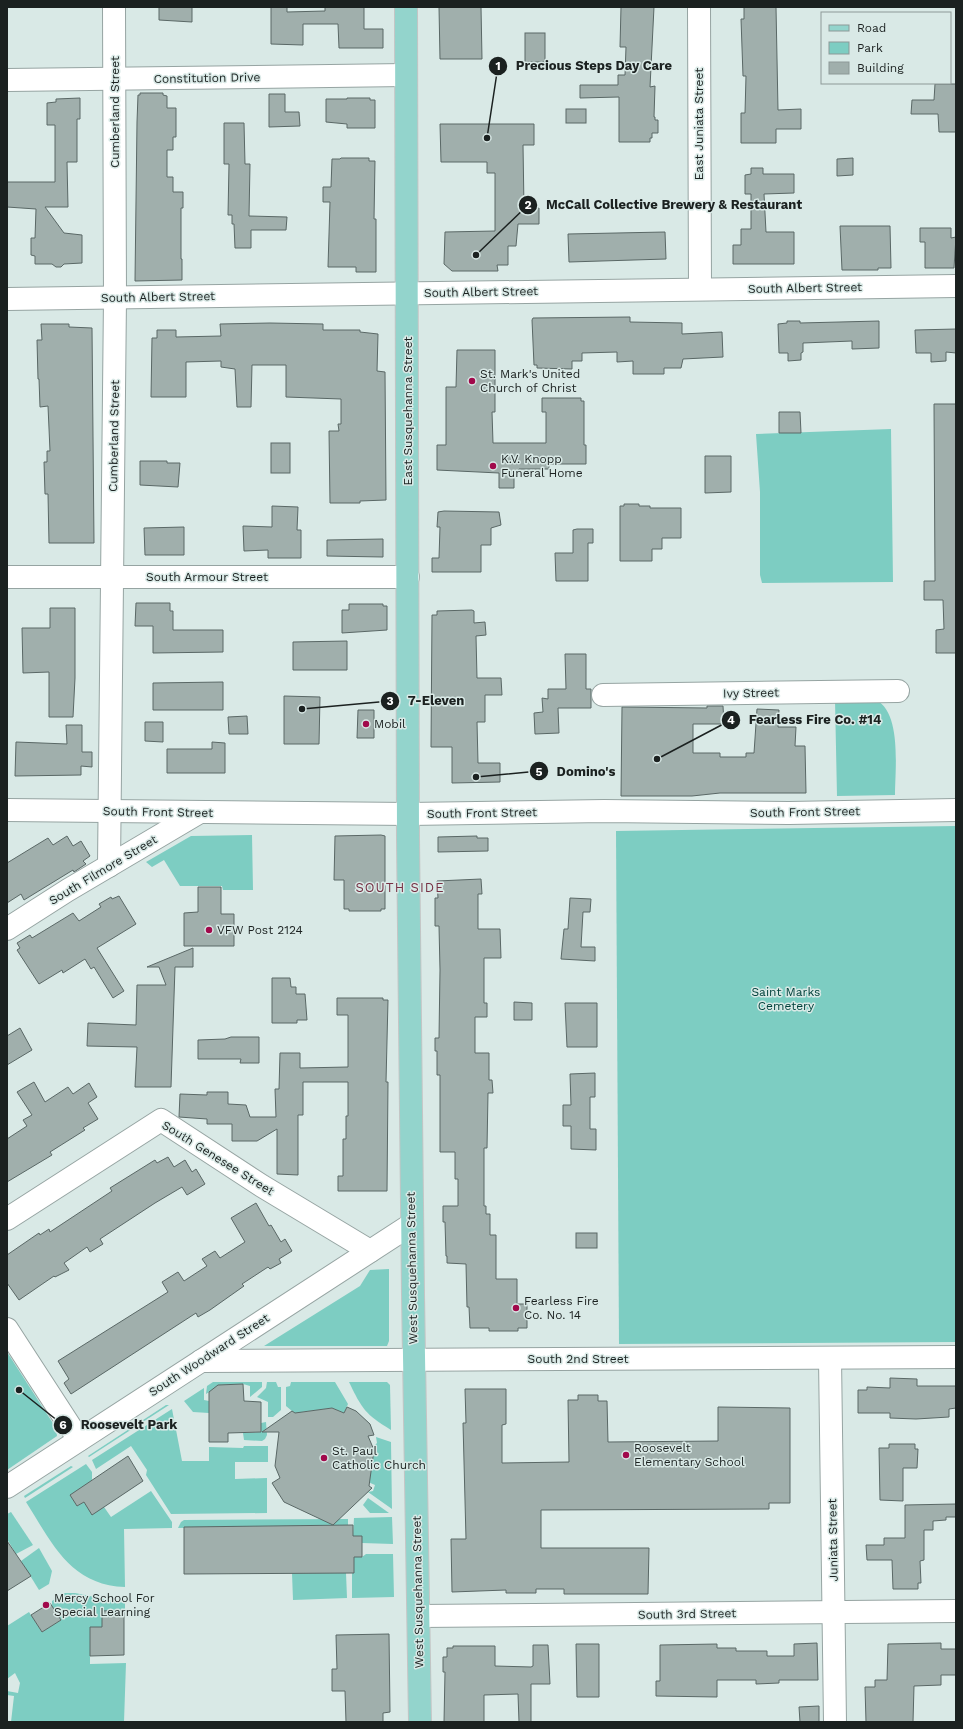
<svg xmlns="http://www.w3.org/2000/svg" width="963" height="1729" font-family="'Work Sans',sans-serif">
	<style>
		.green { fill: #7dcdc2 }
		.building { fill: #a0afac; stroke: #5a6866 }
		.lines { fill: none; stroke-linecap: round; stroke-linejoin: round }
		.minor-casing { stroke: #96a4a2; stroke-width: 24 }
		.major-casing { stroke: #c4c5c5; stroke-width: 24 }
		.minor { stroke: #fff; stroke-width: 22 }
		.major { stroke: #93d4cc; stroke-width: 22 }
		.poi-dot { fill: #a1094b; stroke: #d9e9e6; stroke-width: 1.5 }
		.labels { text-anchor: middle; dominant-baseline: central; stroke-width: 3; stroke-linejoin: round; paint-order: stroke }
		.street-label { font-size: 12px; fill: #1b2120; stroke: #d9e9e6 }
		.poi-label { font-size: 12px; fill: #1b2120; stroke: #d9e9e6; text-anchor: start }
		.park-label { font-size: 12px; fill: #00423c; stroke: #d9e9e6 }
		.neighbourhood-label { font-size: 13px; letter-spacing: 1px; fill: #753043; stroke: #d9e9e6 }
		.leader { fill: none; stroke: #1b2120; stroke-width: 1.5 }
		.callout-dot { fill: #1b2120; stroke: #d9e9e6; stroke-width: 1.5 }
		.mark-label { font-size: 12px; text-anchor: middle; font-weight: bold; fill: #fff }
		.callout-label { font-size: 13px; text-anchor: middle; font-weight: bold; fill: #1b2120; stroke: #d9e9e6; stroke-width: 3; stroke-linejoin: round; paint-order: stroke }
	</style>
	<rect width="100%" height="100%" fill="#d9e9e6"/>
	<!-- green -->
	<g class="green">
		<path d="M891 429 893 582 762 583 760 575V492L756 434Z"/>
		<path d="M835 700H876C902 713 895 770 895 795L837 796Z"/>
		<path d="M956 826V1342L619 1344 616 831Z"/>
		<path d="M252 835 253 890H223L222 886H180L164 860 152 867 146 862 191 836Z"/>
		<path d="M389 1269V1341L387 1346H264L360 1286 370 1270Z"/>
		<path d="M7 1352 56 1428 57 1436 7 1470Z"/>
		<path d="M213 1382H262V1387L250 1397V1386L243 1384 220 1385 206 1394 207 1386Z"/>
		<path d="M267 1382H276L278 1387H281V1410L273 1417H268V1402L257 1397 266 1388Z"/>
		<path d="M291 1382H335L348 1404 344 1413 332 1408 302 1412 298 1416 286 1406V1387L290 1386Z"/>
		<path d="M349 1382H387L390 1385 391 1430C365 1414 362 1409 349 1382Z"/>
		<path d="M204 1388V1400L209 1401V1413L193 1412 184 1401Z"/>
		<path d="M166 1405H169L89 1457 88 1456Z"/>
		<path d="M172 1409 182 1461H209V1447L243 1448 244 1446H268V1462H235V1479L267 1478V1513L171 1514 146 1475 147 1470 131 1446 96 1469 92 1460Z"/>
		<path d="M266 1422 267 1435 265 1439 262 1441 244 1440 243 1433 261 1432V1423Z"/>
		<path d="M376 1437 391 1442 392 1509 368 1492 373 1491 375 1485 368 1482 374 1450 373 1447 377 1443Z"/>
		<path d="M86 1464 92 1472V1481L71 1495 77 1506 84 1502 92 1514 104 1507 111 1517 151 1491 172 1522V1528L124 1529 125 1587C70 1585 52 1543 26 1502Z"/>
		<path d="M71 1466 73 1467 25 1498 24 1496Z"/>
		<path d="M368 1498 389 1513H370L363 1505Z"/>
		<path d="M11 1512 33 1545 16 1554 7 1539V1514Z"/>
		<path d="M392 1517 393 1544 362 1543V1536H353L354 1518Z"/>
		<path d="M348 1519V1525L178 1528 181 1522 184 1520Z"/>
		<path d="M39 1548 52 1571 49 1584 39 1590 21 1561Z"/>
		<path d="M366 1554H393L394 1597 352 1598V1573L354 1557H362Z"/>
		<path d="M292 1573H346L347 1598 293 1600Z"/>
		<path d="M64 1593H75L125 1603V1610L102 1611V1627L90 1628V1664L126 1663 124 1722H11L14 1696 7 1695V1691L18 1693 20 1683 15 1673 7 1679V1626L29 1612 42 1632 61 1620 52 1607V1601Z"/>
	</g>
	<!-- building -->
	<g class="building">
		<path d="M159 7H192V22L159 20Z"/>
		<path d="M271 7H287V12L325 11V7H364V29H383V48H339L338 24H303V45L271 44Z"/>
		<path d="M439 7H481L482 59H440Z"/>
		<path d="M621 7H654L650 87 655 86 654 117H655V120H658V133H652V138H650V142H619V97L580 98V85H618V75H625L626 47H620Z"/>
		<path d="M744 7H776L778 110 801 109V129H776V143H741V113H745L746 76H743L741 19H744Z"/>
		<rect x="525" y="33" width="20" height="29"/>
		<path d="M935 84H956V132H939L938 114H911L912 100H934Z"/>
		<path d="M140 93H163V95L167 96V108H176V137H173V150H167V177H173V192H183V208H181V259H182V280L135 281 137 122 138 95H140Z"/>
		<path d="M269 94H285V112H299L300 126 269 127Z"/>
		<path d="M80 98V119H77V162H67L68 207H45L64 233 82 235V263L64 264 61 267H56L52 264H35V256L31 255V238H35L36 209 7 207V182H55V125H47V103L56 102V99Z"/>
		<path d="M347 98H370V100H375V128H347V124L326 122V99H347Z"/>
		<rect x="566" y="109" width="20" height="14"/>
		<path d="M224 123H244L245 164H250L249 216 287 217 286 230H251V248H235L234 224H232V215H228L229 164H224Z"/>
		<path d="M440 124H534V145H523L524 209 539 208V224H518L516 246H508V265H497L498 271H452L444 264 445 232 495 231V173H487V162H441Z"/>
		<path d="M341 158H369V161H375L374 219H376V272H356V267H328L330 202H323V187H331L332 159H340Z"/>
		<path d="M853 158V175L837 176V159Z"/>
		<path d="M751 168H763V174H794V193L764 194 766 232H794V264H733V245H741V229H751V194H745V175L751 174Z"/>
		<path d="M840 226H890L891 268H878V270H842Z"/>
		<path d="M920 228H951V238L956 237 954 268H925V242H920Z"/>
		<path d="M665 232 666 259 569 262 568 234Z"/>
		<path d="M630 317V322L682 323V334L722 332 723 357 683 359 681 368H664V374H633V361L617 362V352L582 353V361H572V369L537 368V365H534L532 320 533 318Z"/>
		<path d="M787 321H800V323L879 321V348L852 349V341L803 343V352L801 353V360L788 361V353H779L778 324 787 323Z"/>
		<path d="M270 323 323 324V330H360V332L378 334 377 371 385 372 386 500 360 501V503H330L329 431H339L338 424H341V399L286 397V365H252L251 407H237L235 369 221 367V361L186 362V397H151L152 338H157V330H176V337L221 336 220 324Z"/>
		<path d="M41 324H69V327L92 328 94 543H49L48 494H45L44 462H47V451H50L48 406 40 407 39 379H38L37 340H42Z"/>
		<path d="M956 329V353L946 352V361L931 362V353H916L915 330Z"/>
		<path d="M457 350H495V412H492L493 443H546V412H542V398H581V401H584V445H586V464H549V469H519V473H514V488H499V473L437 470V445H446V387H456Z"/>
		<path d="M934 404H956V653H936V630L944 629 943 600H924V581H935Z"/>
		<path d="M779 412H800L801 433H779Z"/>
		<rect x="271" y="443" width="19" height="30"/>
		<path d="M705 456H731V492L705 493Z"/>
		<path d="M140 461H167V463H180L178 487 140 485Z"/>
		<path d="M624 504H639V506H650V508H681V538H662V549H652V561H620V506H624Z"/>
		<path d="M272 506 298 507 297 530H301V558H268V550L244 551 243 526 272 527Z"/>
		<path d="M444 511 499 512 501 525 491 528V545H481V572H432V558H439L440 527H437L438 512Z"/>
		<path d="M184 527V555H145L144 528Z"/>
		<path d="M577 529H593V543H588V581H556L555 553H573V530Z"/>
		<path d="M383 539V557L327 556V540Z"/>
		<path d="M136 603H170V611H173V630H223V652L153 653V626H135Z"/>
		<path d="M349 604H383V606H387V630L342 633V610H349Z"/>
		<path d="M50 608H75V678L73 717H49V672L23 673 22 628H50Z"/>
		<path d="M472 610 474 611V623L485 622 486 635 476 636 477 678H501L502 695H485V722H477L478 763H500V782L452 783V747H431L432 615H437V611Z"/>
		<path d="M347 641V670H293V642Z"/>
		<path d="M565 654H586V689H591V708H558L559 733 535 734 534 713 543 712 542 698 548 699V689H566Z"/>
		<path d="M223 682V710H153V683Z"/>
		<path d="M284 696 320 697 319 744H284Z"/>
		<path d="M707 706H723L724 724H693V753H720V757H746V753H754L757 709 779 710 778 727H796L795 746H805L806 793H720L692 796H621L622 707 707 708Z"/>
		<path d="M358 710H374V738H357Z"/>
		<path d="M247 716 248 734H229L228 717Z"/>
		<path d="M145 722H163V742L145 741Z"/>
		<path d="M66 725H82V752H92V767L81 766V775L15 776 16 742 67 744Z"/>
		<path d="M212 742 225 743V773H167V749H212Z"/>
		<path d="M381 835 385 836V909H381V911H349V909H344V880H334L335 836Z"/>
		<path d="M67 836 73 846 81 841 90 856 83 861 86 864 74 872 73 870 24 900 21 894 7 903V863L48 838 53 845Z"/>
		<path d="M477 836V838H488V851L438 852V837Z"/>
		<path d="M481 879 482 894H478V929H500L501 958H484V1003H487V1017H475V1053H489V1080H492L493 1093H488L487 1148H484V1206H486V1214H490V1235H496V1279H517V1304H527V1328H518V1331H489V1328H470L469 1307H467L466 1264 447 1263V1256H446L445 1222H443V1206H458V1179H455V1152H440V1075H437V1051H435V1038H439L440 970 439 926H435V898H438L437 881Z"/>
		<path d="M198 887H221V914H234V946H184V913L198 912Z"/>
		<path d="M119 896 136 924 97 948 124 991 113 998 94 967 91 969 85 959 63 973 62 970 39 984 17 950 20 948 17 943 30 935 32 938 73 913 79 921 101 907 99 904 111 897 112 899Z"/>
		<path d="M570 898 591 899 590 912H583L581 947H595V961L561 959 564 929H568Z"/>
		<path d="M193 948V967H175L171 1087H135L137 1047 87 1046 88 1023 136 1025 137 985H166L159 967H147Z"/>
		<path d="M272 978H290L291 987H296V994H305L307 1020H297V1023H272Z"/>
		<path d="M337 998H383V1000H388L386 1082H388L387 1191H338V1176H343V1139H346V1116H348V1082H303V1115H298V1175L277 1174V1129L257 1141H232V1124H207V1119L179 1117 180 1094 207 1095V1092H228V1104L246 1105 250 1117H276L275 1089H279L280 1053H300V1068L348 1067V1015H337Z"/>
		<path d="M514 1002 532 1003V1020H514Z"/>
		<path d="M565 1003H597V1047H567Z"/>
		<path d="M20 1028 32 1050 7 1065V1036Z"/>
		<path d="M231 1037H259V1063H240L241 1059H198V1040L225 1039Z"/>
		<path d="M595 1073V1097H590V1129H596V1150L571 1149V1126H563V1105H571L570 1074Z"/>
		<path d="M34 1082 45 1102 68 1087 73 1094 89 1083 97 1097 88 1103 98 1119 83 1128 85 1130 50 1152 52 1155 7 1182V1139L27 1126 23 1120 32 1115 17 1092Z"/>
		<path d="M168 1157 174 1167 185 1160 192 1172 196 1169 205 1184 187 1195 182 1187 155 1203 100 1239 103 1244 90 1252 87 1247 64 1263 69 1270 55 1277 54 1276 19 1300 7 1283V1255L39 1233 40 1235 49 1229 50 1232 112 1191 110 1188 155 1160 157 1163Z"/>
		<path d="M256 1203 269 1226 271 1225 281 1242 285 1239 292 1251 279 1259 281 1263 270 1269 268 1267 242 1284 244 1286 210 1310 198 1317 196 1313 71 1394 64 1383 69 1379 58 1361 168 1292 162 1282 178 1272 184 1281 207 1266 202 1259 215 1251 220 1258 245 1242 231 1218Z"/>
		<rect x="576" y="1233" width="21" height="15"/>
		<path d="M890 1378 917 1379V1386H956V1408L949 1409V1417L916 1419 890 1418V1413H858V1390H867V1387L890 1388Z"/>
		<path d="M243 1384 244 1401 261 1402V1432L228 1433V1442H209V1392L218 1385Z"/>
		<path d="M465 1389H506V1424L502 1425V1463L569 1462 568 1400H578V1395H598V1401H607L608 1442 718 1441V1407L790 1408V1503H769V1509L541 1510V1548H649L648 1594H564V1589H536V1593H506V1590L452 1592 451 1539H466L463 1423H466Z"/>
		<path d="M347 1407 356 1411 370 1424 374 1435 368 1436 374 1450 369 1486 372 1488 333 1525 284 1502 272 1483 280 1478 275 1466 279 1432H262L292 1411 295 1413 332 1408 344 1413Z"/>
		<path d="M889 1444H915V1449H918L917 1468H903V1501L880 1500 879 1448H889Z"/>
		<path d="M128 1456 143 1481 92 1515 84 1502 77 1506 70 1495Z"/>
		<path d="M956 1504V1517H946V1520L933 1521V1530H924V1560L920 1561 921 1583H918V1589H893L892 1560H867L866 1545H884V1538H905V1505Z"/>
		<path d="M353 1525V1536H362V1557H354V1573L184 1574V1527Z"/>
		<path d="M7 1541 31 1576 7 1591Z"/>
		<path d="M50 1603 61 1620 42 1632 31 1615Z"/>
		<path d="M124 1610V1655L90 1656V1627H102V1611Z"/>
		<path d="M389 1634 390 1712 383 1713V1722H346L345 1691H332V1669H337L336 1635Z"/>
		<path d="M817 1643 818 1680H779V1683L756 1684V1680H717V1697L656 1696V1681H660V1645L717 1644V1648H736V1651H767V1656H794V1644Z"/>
		<path d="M941 1643V1649H956V1675H941V1685L914 1686 913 1722H866L865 1687H875V1680H887L888 1644Z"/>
		<path d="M576 1644H599V1697H577Z"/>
		<path d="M533 1645H548L550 1684H531V1722H519L518 1694 484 1695V1722H444L445 1672H443V1657H447V1648H453V1646H495V1666L531 1667 533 1666Z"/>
		<path d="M819 1706V1722H800L799 1707Z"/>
	</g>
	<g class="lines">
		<!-- minor casing -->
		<g class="minor-casing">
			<g id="minor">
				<path d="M699 7 700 289"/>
				<path d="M7 80 406 75"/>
				<path d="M7 299 956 286"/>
				<path d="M7 577H408"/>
				<path d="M603 695 898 691"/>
				<path d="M7 810 409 814 604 811 789 813 956 810"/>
				<path d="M109 866 115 298 114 7"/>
				<path d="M7 929 68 890 200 812"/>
				<path d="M7 1219 161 1120 262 1186 370 1251"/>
				<path d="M7 1329 79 1440"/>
				<path d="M830 1358 835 1722"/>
				<path d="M201 1361 956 1357"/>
				<path d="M7 1487 412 1224"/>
				<path d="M419 1616 956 1611"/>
			</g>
		</g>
		<!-- major casing -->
		<g class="major-casing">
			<path id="major" d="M406 7 408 838 413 1295 420 1722"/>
		</g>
		<!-- minor -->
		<use href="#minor" class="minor"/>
		<!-- major -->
		<use href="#major" class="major"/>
	</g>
	<!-- markers -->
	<g class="poi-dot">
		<circle cx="472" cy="381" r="4"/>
		<circle cx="493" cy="466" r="4"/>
		<circle cx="366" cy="724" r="4"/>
		<circle cx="209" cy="930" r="4"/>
		<circle cx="516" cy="1308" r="4"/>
		<circle cx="626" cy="1455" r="4"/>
		<circle cx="324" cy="1458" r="4"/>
		<circle cx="46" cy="1605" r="4"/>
	</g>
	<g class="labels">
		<!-- street labels -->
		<g class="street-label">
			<text transform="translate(207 78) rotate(-1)">Constitution Drive</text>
			<text transform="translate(115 112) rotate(-90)">Cumberland Street</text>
			<text transform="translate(699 124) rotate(-90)">East Juniata Street</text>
			<text transform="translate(805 288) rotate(-1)">South Albert Street</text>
			<text transform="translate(481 292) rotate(-1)">South Albert Street</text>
			<text transform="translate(158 297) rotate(-1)">South Albert Street</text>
			<text transform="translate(408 411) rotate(-90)">East Susquehanna Street</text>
			<text transform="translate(114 436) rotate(-89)">Cumberland Street</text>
			<text x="207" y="577">South Armour Street</text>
			<text transform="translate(751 693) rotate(-1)">Ivy Street</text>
			<text transform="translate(158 812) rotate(1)">South Front Street</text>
			<text transform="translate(805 812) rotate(-1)">South Front Street</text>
			<text transform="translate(482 813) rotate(-1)">South Front Street</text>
			<text transform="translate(103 870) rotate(-31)">South Filmore Street</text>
			<text transform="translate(218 1158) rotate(32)">South Genesee Street</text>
			<text transform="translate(412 1268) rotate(-91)">West Susquehanna Street</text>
			<text transform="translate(209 1355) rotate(-33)">South Woodward Street</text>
			<text x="578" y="1359">South 2nd Street</text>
			<text transform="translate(833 1540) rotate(-91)">Juniata Street</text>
			<text transform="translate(418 1592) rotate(-91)">West Susquehanna Street</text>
			<text transform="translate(687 1614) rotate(-1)">South 3rd Street</text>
		</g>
		<!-- poi labels -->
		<g class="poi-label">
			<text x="480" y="374">St. Mark's United<tspan x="480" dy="14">Church of Christ</tspan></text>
			<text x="501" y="459">K.V. Knopp<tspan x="501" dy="14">Funeral Home</tspan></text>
			<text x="374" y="724">Mobil</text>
			<text x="217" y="930">VFW Post 2124</text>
			<text x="524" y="1301">Fearless Fire<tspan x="524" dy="14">Co. No. 14</tspan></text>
			<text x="634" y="1448">Roosevelt<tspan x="634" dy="14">Elementary School</tspan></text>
			<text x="332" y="1451">St. Paul<tspan x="332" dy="14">Catholic Church</tspan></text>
			<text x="54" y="1598">Mercy School For<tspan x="54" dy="14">Special Learning</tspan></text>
		</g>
		<!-- park labels -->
		<g class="park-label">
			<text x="786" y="992">Saint Marks<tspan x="786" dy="14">Cemetery</tspan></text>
		</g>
		<!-- neighbourhood labels -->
		<g class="neighbourhood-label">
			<text x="400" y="887">SOUTH SIDE</text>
		</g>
	</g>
	<!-- callouts -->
	<path class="leader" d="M487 138L498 66M476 255L528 205M302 709L390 701M657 759L731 720M476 777L539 771M19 1390L63 1425"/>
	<g class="callout-dot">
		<circle cx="487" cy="138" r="4"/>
		<circle cx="476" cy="255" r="4"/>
		<circle cx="302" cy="709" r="4"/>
		<circle cx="657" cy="759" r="4"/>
		<circle cx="476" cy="777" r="4"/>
		<circle cx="19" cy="1390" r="4"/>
		<circle cx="498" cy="66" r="10"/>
		<circle cx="528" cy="205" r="10"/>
		<circle cx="390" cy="701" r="10"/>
		<circle cx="731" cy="720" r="10"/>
		<circle cx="539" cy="771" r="10"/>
		<circle cx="63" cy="1425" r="10"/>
	</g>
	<g class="mark-label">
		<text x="498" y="70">1</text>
		<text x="528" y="209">2</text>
		<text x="390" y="705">3</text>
		<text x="731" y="724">4</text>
		<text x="539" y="776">5</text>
		<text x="63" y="1429">6</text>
	</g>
	<g class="callout-label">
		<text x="594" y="70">Precious Steps Day Care</text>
		<text x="674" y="209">McCall Collective Brewery &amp; Restaurant</text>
		<text x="436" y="705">7-Eleven</text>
		<text x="815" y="724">Fearless Fire Co. #14</text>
		<text x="586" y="776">Domino's</text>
		<text x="129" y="1429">Roosevelt Park</text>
	</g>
	<!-- border -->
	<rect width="963" height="1729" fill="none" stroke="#1b2120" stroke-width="16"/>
	<!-- legend -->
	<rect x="821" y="12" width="130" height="72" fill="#d9e9e6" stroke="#8d9997"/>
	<rect x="829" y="25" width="20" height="6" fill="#93d4cc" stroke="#8d9997"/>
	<text x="857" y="32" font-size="12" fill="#1b2120">Road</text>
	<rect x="829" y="42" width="20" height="12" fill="#7dcdc2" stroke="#8d9997"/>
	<text x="857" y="52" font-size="12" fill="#1b2120">Park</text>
	<rect x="829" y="62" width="20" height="12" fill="#a0afac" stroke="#8d9997"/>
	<text x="857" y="72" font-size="12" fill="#1b2120">Building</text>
</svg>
